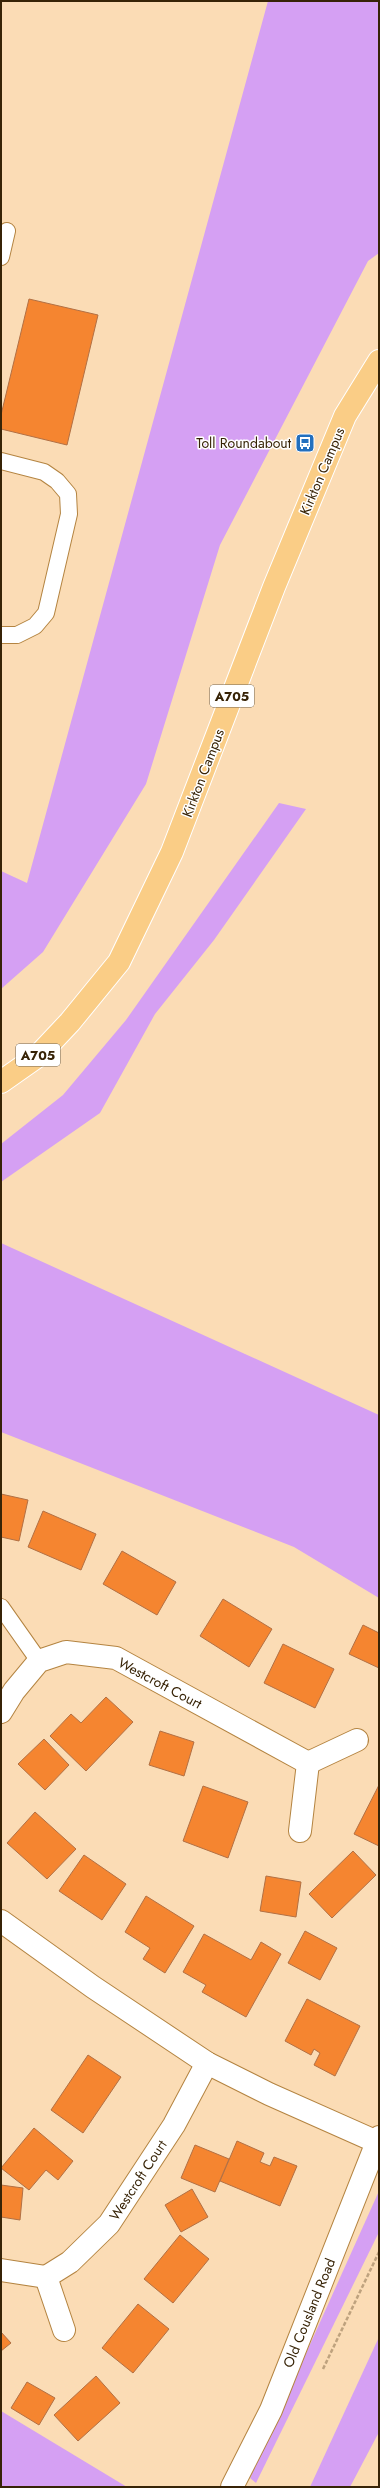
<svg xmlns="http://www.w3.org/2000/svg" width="380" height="2488" font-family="Jost,sans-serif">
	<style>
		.green { fill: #d5a0f3 }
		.building { fill: #f58530; stroke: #b27044 }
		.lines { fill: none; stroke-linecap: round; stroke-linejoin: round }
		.service-casing { stroke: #b48441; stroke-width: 18 }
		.minor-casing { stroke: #b48441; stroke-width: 24 }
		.primary-casing { stroke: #fff; stroke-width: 24 }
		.path { stroke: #bea27e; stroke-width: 2.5; stroke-dasharray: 4 2; stroke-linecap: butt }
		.service { stroke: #fff; stroke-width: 16 }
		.minor { stroke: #fff; stroke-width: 22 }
		.primary { stroke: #facd86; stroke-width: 22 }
		.labels { text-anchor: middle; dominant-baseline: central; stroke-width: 3; stroke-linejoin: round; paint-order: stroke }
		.shield { fill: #fff; stroke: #736551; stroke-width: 1 }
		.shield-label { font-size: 13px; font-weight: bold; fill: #372306 }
		.poi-label { font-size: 14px; fill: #372306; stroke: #fff; text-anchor: end }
		.street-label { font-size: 14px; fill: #372306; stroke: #fff }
	</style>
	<rect width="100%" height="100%" fill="#fbdcb5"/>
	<!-- green -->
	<g class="green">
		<path d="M268 1H379V253L368 261 220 545 146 784 43 952 1 989V871L27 883Z"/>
		<path d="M279 803 306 809 214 940 155 1014 100 1113 1 1182V1144L63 1095 126 1020Z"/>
		<path d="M1 1243 379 1415V1598L294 1547 1 1432Z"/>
		<path d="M379 2191V2232L256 2483 250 2478Z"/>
		<path d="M379 2337V2432L350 2487H310Z"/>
		<path d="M1 2411 127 2487H1Z"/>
	</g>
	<!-- building -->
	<g class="building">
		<path d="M29 299 98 315 67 445 1 429V415Z"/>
		<path d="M1 1494 28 1500 19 1541 1 1537Z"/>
		<path d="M43 1511 96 1534 81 1570 28 1547Z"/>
		<path d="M122 1551 176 1582 157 1615 103 1584Z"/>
		<path d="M223 1599 272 1629 249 1667 200 1636Z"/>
		<path d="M363 1625 379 1633V1668L349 1654Z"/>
		<path d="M283 1644 334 1669 315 1708 264 1683Z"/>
		<path d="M106 1697 133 1722 86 1771 50 1736 71 1714 81 1723Z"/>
		<path d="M160 1731 194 1742 184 1776 149 1765Z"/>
		<path d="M44 1739 69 1765 45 1790 18 1764Z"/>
		<path d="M379 1785V1846L354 1834Z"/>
		<path d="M203 1786 248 1802 228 1858 183 1841Z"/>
		<path d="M35 1812 76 1849 47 1879 7 1843Z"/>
		<path d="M353 1851 376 1875 332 1918 309 1894Z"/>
		<path d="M84 1855 126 1884 102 1920 59 1891Z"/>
		<path d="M266 1876 301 1882 296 1917 260 1911Z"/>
		<path d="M146 1896 194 1926 165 1973 143 1959 150 1948 125 1932Z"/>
		<path d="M305 1931 337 1948 320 1980 288 1963Z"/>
		<path d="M204 1934 251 1960 261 1942 281 1954 246 2017 202 1992 206 1985 183 1972Z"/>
		<path d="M307 1999 360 2026 335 2076 314 2065 320 2053 314 2049 311 2055 285 2041Z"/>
		<path d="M88 2055 121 2077 83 2133 51 2110Z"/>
		<path d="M34 2128 73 2161 58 2180 46 2170 29 2190 1 2168Z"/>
		<path d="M237 2141 264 2153 260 2162 270 2166 274 2157 297 2166 280 2206 220 2181Z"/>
		<path d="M195 2145 229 2159 215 2192 181 2178Z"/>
		<path d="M1 2185 23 2188 20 2220 1 2217Z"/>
		<path d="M192 2189 208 2217 181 2232 165 2205Z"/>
		<path d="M180 2235 209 2259 173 2303 144 2279Z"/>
		<path d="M138 2304 169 2329 133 2373 102 2348Z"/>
		<path d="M1 2332 11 2343 1 2351Z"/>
		<path d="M96 2376 120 2403 78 2441 54 2415Z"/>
		<path d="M27 2382 55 2398 39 2425 11 2408Z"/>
	</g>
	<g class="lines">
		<!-- service casing -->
		<g class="service-casing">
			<g id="service">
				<path d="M1 257 7 231"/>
				<path d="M1 461 44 472 57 481 68 494 69 514 46 613 35 626 17 635H1"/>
				<path d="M1 1607 39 1661"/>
			</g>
		</g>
		<!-- minor casing -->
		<g class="minor-casing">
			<g id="minor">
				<path d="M1 1712 14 1691 39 1661 66 1652 116 1658 308 1763 300 1831"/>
				<path d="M308 1763 357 1740"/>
				<path d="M1 1921 93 1987 207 2063 269 2094 377 2142"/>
				<path d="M1 2270 46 2277"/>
				<path d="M64 2330 46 2277 70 2262 109 2224 174 2125 207 2063"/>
				<path d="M232 2487 271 2410 379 2137"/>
			</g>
		</g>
		<!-- primary casing -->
		<g class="primary-casing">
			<path id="primary" d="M1 1082 38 1056 70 1022 119 962 172 852 274 587 345 416 379 361"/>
		</g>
		<!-- path -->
		<path class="path" d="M323 2369 379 2252"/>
		<!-- service -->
		<use href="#service" class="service"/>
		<!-- minor -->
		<use href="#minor" class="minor"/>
		<!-- primary -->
		<use href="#primary" class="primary"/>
	</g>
	<!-- icons -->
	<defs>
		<g id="bus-square" transform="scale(1)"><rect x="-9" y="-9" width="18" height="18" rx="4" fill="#226fbe" stroke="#fff"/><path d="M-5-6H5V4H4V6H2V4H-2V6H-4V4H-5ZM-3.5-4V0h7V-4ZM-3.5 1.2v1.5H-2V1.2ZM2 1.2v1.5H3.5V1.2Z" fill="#fff"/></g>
	</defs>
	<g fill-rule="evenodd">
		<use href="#bus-square" x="305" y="443"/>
	</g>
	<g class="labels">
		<!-- shield labels -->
		<g class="shield">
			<rect x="210" y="685" width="44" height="22" rx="3"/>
			<rect x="16" y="1044" width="44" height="22" rx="3"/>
		</g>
		<g class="shield-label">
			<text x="232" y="696">A705</text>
			<text x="38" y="1055">A705</text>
		</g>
		<!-- poi labels -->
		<g class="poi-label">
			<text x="291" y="443">Toll Roundabout</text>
		</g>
		<!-- street labels -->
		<g class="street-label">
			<text transform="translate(322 471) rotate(-67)">Kirkton Campus</text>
			<text transform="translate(203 773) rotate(-69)">Kirkton Campus</text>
			<text transform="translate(160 1683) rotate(28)">Westcroft Court</text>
			<text transform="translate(138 2180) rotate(-57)">Westcroft Court</text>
			<text transform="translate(309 2313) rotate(-68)">Old Cousland Road</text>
		</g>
	</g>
	<!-- border -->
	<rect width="380" height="2488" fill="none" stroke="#372306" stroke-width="4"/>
</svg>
